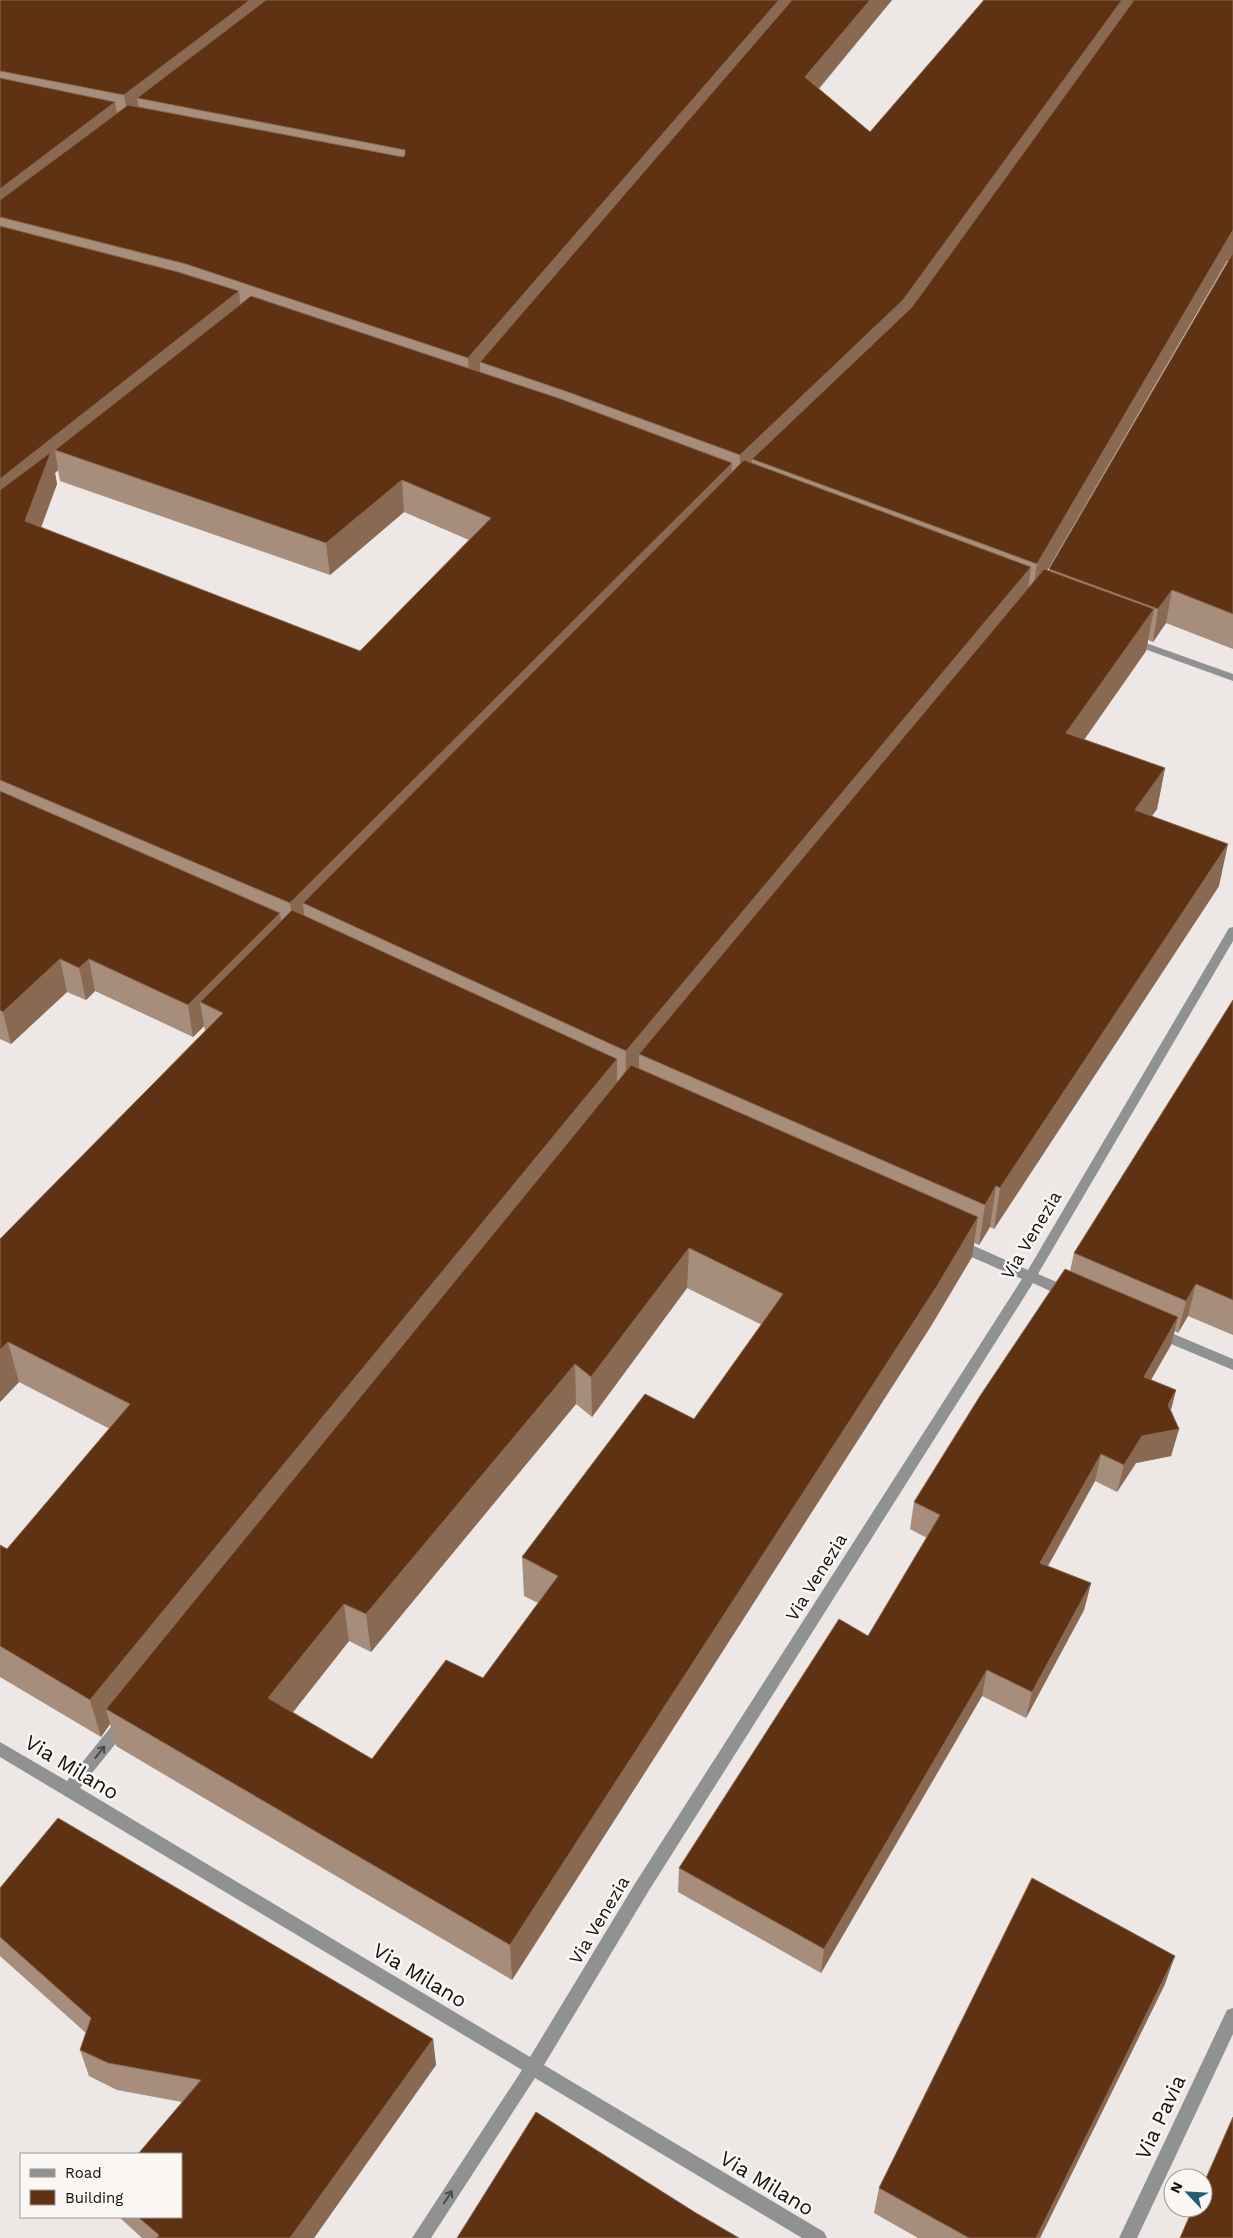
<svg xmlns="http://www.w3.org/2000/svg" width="1233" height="2238" font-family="'Work Sans',sans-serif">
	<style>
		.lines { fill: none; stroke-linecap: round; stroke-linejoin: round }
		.minor { fill: #8f9192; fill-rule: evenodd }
		.wall { fill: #a68d7c; fill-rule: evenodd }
		.shaded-wall { fill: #896952 }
		.building { fill: #5e3213; stroke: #896952; fill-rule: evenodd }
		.oneway { stroke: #4a4a4a }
		.labels { text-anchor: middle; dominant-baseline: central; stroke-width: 5; stroke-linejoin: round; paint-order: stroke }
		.street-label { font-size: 18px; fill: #110f0f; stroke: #faf6f3 }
		.near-street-label { font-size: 21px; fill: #110f0f; stroke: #faf6f3 }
	</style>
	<rect width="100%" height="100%" fill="#ede8e6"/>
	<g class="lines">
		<!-- minor -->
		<g class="minor">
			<path d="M1132 638 1233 674V681L1128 643 1127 641Z"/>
			<path d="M1233 927V941L1038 1274 1073 1289 1075 1293 1073 1297H1063L1033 1283 648 1892 544 2065 824 2232 827 2238H802L535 2078 431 2238H412L522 2070 0 1757V1742L67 1781 119 1717 124 1715 129 1717 131 1722 129 1727 80 1788 530 2057 636 1882 1022 1279 953 1249 951 1245 953 1241H963L1028 1270 1229 928Z"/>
			<path d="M1157 1327 1233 1359V1370L1152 1336 1150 1332 1152 1328Z"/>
			<path d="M1233 2008V2034L1137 2238H1119L1227 2010Z"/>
		</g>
	</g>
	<!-- wall -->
	<g class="wall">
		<path d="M0 0H892L819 89 870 132 1233 0V649L1166 623 1153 642 1148 640 1146 651 1084 740 1165 768 1157 809 1152 816 1219 886 994 1229 990 1227 979 1245 974 1243 972 1257 931 1326 512 1980 116 1746 110 1724 101 1737 0 1677V1545L7 1549 110 1429 19 1382 0 1402V1239L205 1031 204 1026 193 1037 95 991 86 1000 67 992 11 1044 0 1039ZM1227 261H1228L1049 569V571L1047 570ZM58 470 60 481 330 575 404 512 469 540 360 651 41 528 57 484 55 473ZM687 1288 762 1325 694 1419 522 1557 524 1596 538 1603 483 1678 372 1759 293 1712 349 1641 371 1652 576 1404 592 1417Z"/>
		<path d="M1233 1000V1335L1188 1316 1178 1333 1175 1331 1171 1345 1151 1380 1176 1390 1171 1410 1179 1429 1171 1456 1136 1463 1117 1492 1095 1481 1048 1566 1091 1583 1084 1610 1026 1718 982 1696 821 1973 678 1892 679 1868 868 1636 927 1538 910 1529 914 1502 1070 1271 1074 1253Z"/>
		<path d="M0 1888 433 2039 436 2065 314 2238H142L119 2217H181L182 2102 117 2090 89 2076 80 2050 86 2033 0 1956Z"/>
		<path d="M1165 1984 1040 2238H918L874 2213 879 2188Z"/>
	</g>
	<!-- shaded-wall -->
	<g class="shaded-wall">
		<path d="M250 0H292L137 98 140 116 129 125 124 95Z"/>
		<path d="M779 0H803L480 362V377L469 390 468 358Z"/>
		<path d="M870 0H892L803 107 805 77Z"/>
		<path d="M1122 0H1139L901 332 752 459 751 475 739 487 740 455Z"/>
		<path d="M115 102 120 132 0 217V189Z"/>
		<path d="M1233 230V258L1227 261 1032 597 1037 564Z"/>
		<path d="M239 291 242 323 55 450 58 470 55 473 57 484 31 554 0 517V479Z"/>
		<path d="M732 463 731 495 303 903 305 924 294 936 290 903Z"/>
		<path d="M402 480 404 512 330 575 326 543Z"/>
		<path d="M1031 567 1026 606 639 1054V1073L625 1090 626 1051Z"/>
		<path d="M1172 590 1166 623 1153 642 1158 609Z"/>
		<path d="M1154 609 1146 651 1060 774 1066 733Z"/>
		<path d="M1165 768 1157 809 1127 851 1135 810Z"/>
		<path d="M1228 844 1219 886 994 1229 1000 1188Z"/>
		<path d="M280 913 284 946 200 1002 204 1026 193 1037 188 1005Z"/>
		<path d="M60 959 67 992 11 1044 3 1012Z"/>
		<path d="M89 959 95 991 86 1000 79 968Z"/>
		<path d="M617 1059V1100L106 1709 110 1724 101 1737 90 1700Z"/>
		<path d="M996 1186 990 1227 979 1245 985 1205Z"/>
		<path d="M978 1217 972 1257 931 1326 512 1980 510 1945Z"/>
		<path d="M689 1248 687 1288 592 1417 591 1377Z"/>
		<path d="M1196 1284 1188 1316 1178 1333 1186 1301Z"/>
		<path d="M1178 1317 1171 1345 1137 1404 1144 1377Z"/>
		<path d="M8 1342 19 1382 0 1402V1350Z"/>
		<path d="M575 1364 576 1404 371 1652 366 1614Z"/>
		<path d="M1176 1390 1169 1417 1179 1429 1171 1456 1136 1463 1117 1492 1124 1465 1142 1436 1168 1405Z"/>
		<path d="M1101 1454 1095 1481 1035 1589 1040 1563Z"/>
		<path d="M1091 1583 1084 1610 1026 1718 1032 1692Z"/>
		<path d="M344 1604 349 1641 275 1735 268 1698Z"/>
		<path d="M987 1670 982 1696 821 1973 824 1949Z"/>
		<path d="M1175 1956 1165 1984 1040 2238H1036Z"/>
		<path d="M433 2039 436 2065 314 2238H290Z"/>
	</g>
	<!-- building -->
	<g class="building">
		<path d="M0 0H250L124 95 0 71Z"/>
		<path d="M266 0H779L468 358 186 264 0 217V200L128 105 403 157 405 155V150L400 149 137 98Z"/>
		<path d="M792 0H870L805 77 870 132 984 0H1122L903 300 740 455 568 392 480 362Z"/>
		<path d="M1134 0H1233V230L1037 564 752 459 912 307Z"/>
		<path d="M0 78 115 102 0 189Z"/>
		<path d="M0 226 178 272 239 291 0 479Z"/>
		<path d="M1233 253V614L1172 590 1158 609 1049 569Z"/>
		<path d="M251 296 561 399 732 463 290 903 0 780V490L51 452 25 521 360 651 491 518 402 480 326 543 55 450Z"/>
		<path d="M744 460 1031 567 626 1051 303 903Z"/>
		<path d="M1044 569 1154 609 1066 733 1165 768 1135 810 1228 844 1000 1188 996 1186 985 1205 639 1054Z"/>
		<path d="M0 791 280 913 188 1005 89 959 79 968 60 959 3 1012 0 1010Z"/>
		<path d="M292 910 617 1059 90 1700 0 1646V1545L7 1549 130 1404 8 1342 0 1350V1239L223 1013 200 1002Z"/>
		<path d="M1233 1000V1300L1196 1284 1186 1301 1074 1253Z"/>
		<path d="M631 1065 978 1217 937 1286 510 1945 106 1709ZM689 1248 783 1294 694 1419 645 1394 522 1557 558 1576 483 1678 446 1660 372 1759 268 1698 344 1604 366 1614 575 1364 591 1377Z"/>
		<path d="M1065 1269 1178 1317 1144 1377 1176 1390 1168 1405 1179 1429 1142 1436 1124 1465 1101 1454 1040 1563 1091 1583 1032 1692 987 1670 824 1949 679 1868 839 1619 868 1636 940 1515 914 1502 980 1396Z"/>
		<path d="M58 1818 433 2039 290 2238H157L159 2235 138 2217H181V2154H138L201 2080 108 2063 80 2050 91 2018 0 1937V1888Z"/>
		<path d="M1032 1878 1175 1956 1036 2238H969L879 2188Z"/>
		<path d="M536 2112 696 2213 739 2238H457Z"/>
		<path d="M1233 2117V2238H1180L1193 2208H1203V2185Z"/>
	</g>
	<!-- one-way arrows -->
	<defs><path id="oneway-shaft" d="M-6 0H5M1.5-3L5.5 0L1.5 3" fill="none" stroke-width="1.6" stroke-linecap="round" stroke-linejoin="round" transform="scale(1.25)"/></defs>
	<g class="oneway">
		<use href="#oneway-shaft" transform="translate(100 1752) rotate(-51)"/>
		<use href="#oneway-shaft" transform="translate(448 2197) rotate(-57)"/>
	</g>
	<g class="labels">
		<!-- street labels -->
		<g class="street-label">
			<text transform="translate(1031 1235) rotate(-59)">Via Venezia</text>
			<text transform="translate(816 1577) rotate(-58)">Via Venezia</text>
			<text transform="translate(599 1920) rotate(-59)">Via Venezia</text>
		</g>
		<!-- near-street labels -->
		<g class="near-street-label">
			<text transform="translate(72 1767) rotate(31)">Via Milano</text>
			<text transform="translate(420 1975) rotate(31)">Via Milano</text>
			<text transform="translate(1160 2117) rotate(-65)">Via Pavia</text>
			<text transform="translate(767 2183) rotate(31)">Via Milano</text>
		</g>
	</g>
	<!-- legend -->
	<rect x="20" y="2153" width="162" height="65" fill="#faf6f3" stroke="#9d9a98"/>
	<rect x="30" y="2169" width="25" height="8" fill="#8f9192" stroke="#9d9a98"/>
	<text x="65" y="2178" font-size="15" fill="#110f0f">Road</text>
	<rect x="30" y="2190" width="25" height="15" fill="#5e3213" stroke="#9d9a98"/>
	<text x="65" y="2203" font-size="15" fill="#110f0f">Building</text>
	<!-- north arrow -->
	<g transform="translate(1188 2193) rotate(295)"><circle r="24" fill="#faf6f3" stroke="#9d9a98"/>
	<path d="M0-4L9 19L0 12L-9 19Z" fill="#235d76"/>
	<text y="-8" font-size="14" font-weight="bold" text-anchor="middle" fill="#110f0f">N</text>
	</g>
</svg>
